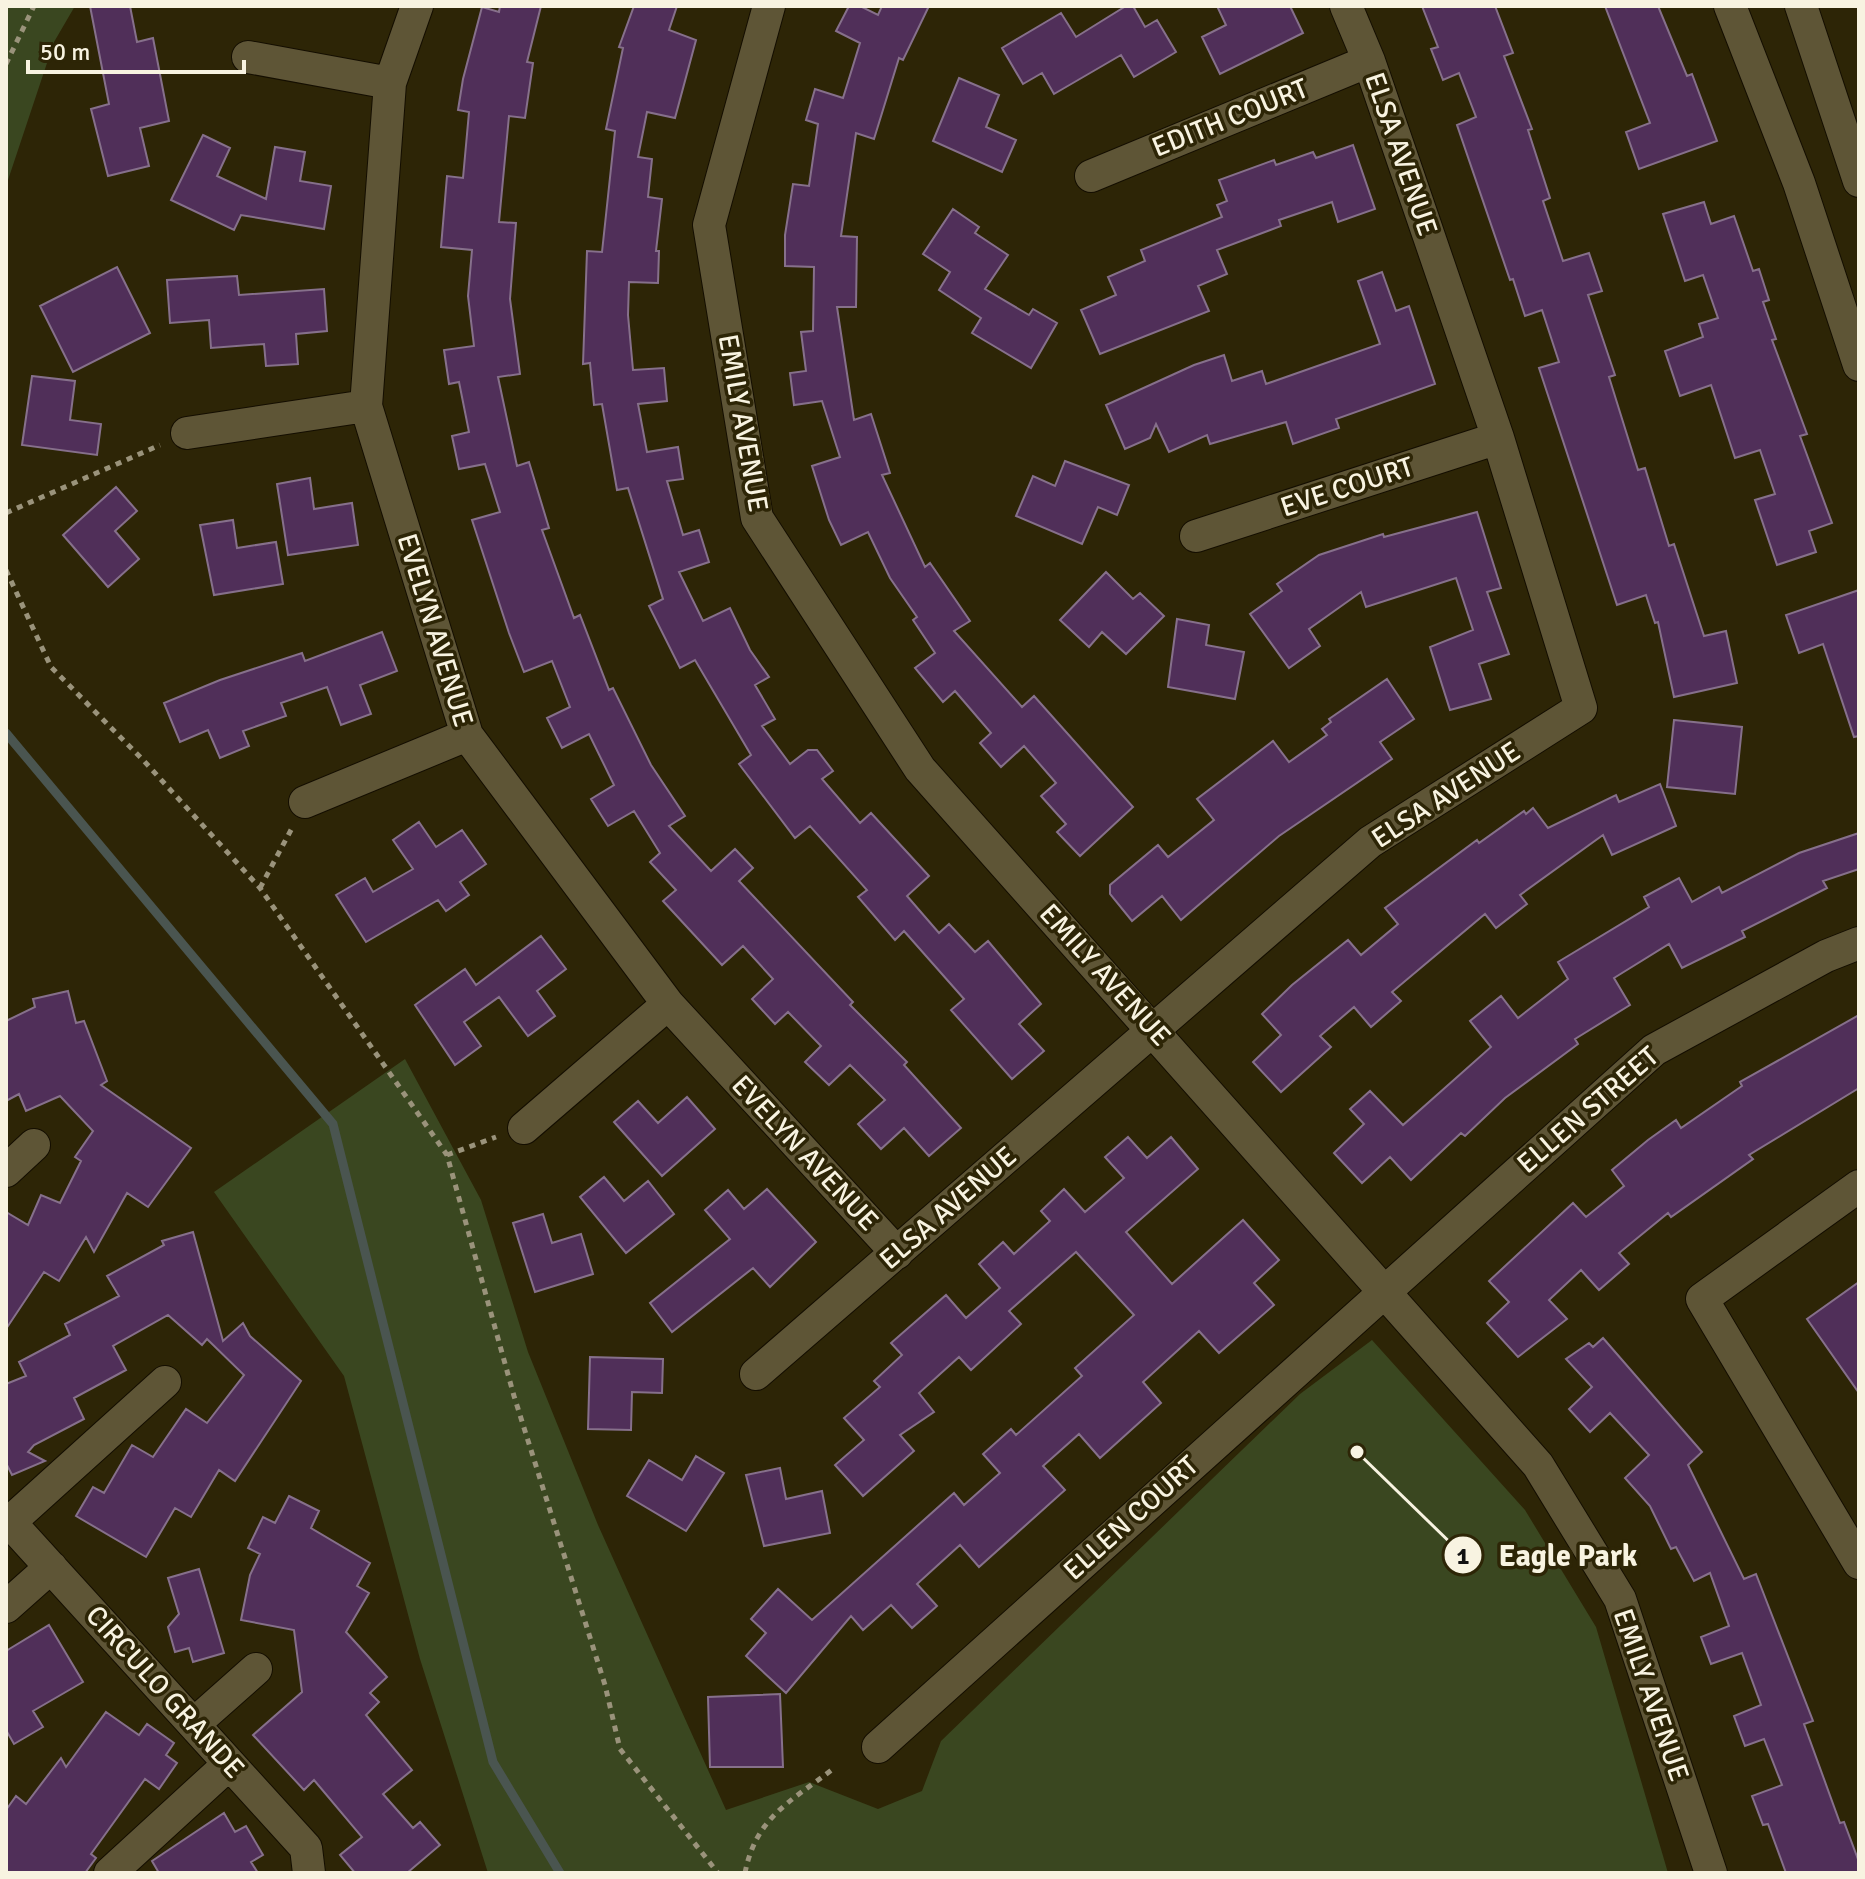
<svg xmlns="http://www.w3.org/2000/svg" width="1865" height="1879" font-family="Signika,sans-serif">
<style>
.green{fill:#3a4720}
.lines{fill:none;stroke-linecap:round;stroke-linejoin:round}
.stream{stroke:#4a5550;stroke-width:9}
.building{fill:#502f59;stroke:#86708b;stroke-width:2}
.minor-casing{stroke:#140e00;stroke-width:34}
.path{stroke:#9a937b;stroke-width:5;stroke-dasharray:6 6;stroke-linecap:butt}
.minor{stroke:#5e5536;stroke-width:32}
.labels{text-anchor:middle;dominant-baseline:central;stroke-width:7;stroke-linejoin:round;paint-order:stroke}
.street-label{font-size:28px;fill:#f8f3e1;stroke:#2d2506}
.leader{fill:none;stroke:#f8f3e1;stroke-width:3}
.callout-dot{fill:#f8f3e1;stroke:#2d2506;stroke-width:3}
.mark-label{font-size:24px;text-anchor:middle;font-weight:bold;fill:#111}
.callout-label{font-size:30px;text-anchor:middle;font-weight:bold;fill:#f8f3e1;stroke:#2d2506;stroke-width:7;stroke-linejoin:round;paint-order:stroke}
</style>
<rect width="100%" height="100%" fill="#2d2506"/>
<path class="green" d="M6,6H75L54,42L6,186Z
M405,1059L481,1200L528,1352L598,1525L726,1810L809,1782L878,1809L922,1791L941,1741L1300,1394L1372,1340L1525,1510L1596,1627L1668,1873H488L420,1659L344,1376L214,1192Z"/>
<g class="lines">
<path class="stream" d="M6,733L333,1124L493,1762L560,1873"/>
</g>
<path class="building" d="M90,6H130L137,42L153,38L169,121L140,128L149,166L108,176L91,109L109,104Z
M500,6H541L527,62L533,63L525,118L509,116L499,222L516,223L510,299L520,374L498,377L517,466L529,462L549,528L542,530L574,618L580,615L609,690L613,688L651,765L685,816L669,826L711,871L735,849L753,868L739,881L853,1002L850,1005L907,1062L904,1065L961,1128L929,1156L904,1128L881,1149L858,1124L885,1100L850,1065L829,1085L805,1062L821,1046L788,1012L775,1024L752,999L773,979L743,946L722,965L663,901L676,890L650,862L660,853L634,811L608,826L591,799L614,785L589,734L562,748L547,718L570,707L552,661L524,672L509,633L472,520L500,512L485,464L459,469L452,436L469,432L459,382L449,384L444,350L474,346L468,296L472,250L441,247L447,176L463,178L469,112L458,110L463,79L482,7L499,12Z
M634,6H677L669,30L696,40L675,118L647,112L638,157L652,159L648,197L662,199L656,251H659L658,283L629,282L628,315L633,370L664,368L667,401L638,404L647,452L678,447L683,479L667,481L683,535L699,530L709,562L679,572L703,621L730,608L750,650L769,677L755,685L775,719L762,726L790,764L808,750H817L833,771L822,779L860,823L871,813L929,876L907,896L939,933L949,924L975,952L988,941L1041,1004L1019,1024L1044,1051L1012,1079L951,1010L964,999L904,931L895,940L858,897L867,890L810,826L795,838L739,764L751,755L695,660L680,668L649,606L663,599L628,488L617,490L602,404L594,405L590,363L583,364L587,251L602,252L615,131L606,129L623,48L619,47Z
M849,6H860L878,15L882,6H929L903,60L899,58L874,139L856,133L841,236L857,237L856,307H837L854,420L871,414L890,473L882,475L925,567L930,563L970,621L954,631L1022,707L1034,696L1133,807L1080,856L1057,832L1066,824L1041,796L1056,783L1024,746L1001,767L980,743L991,733L955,691L943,702L915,668L935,653L913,620L917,617L890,578L868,532L841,545L829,520L812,466L840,457L822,401L794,405L790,373L806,371L801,332L813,331L814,267L785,266V235L793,184L809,186L818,124L806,120L815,89L843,98L860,43L836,31Z
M1126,6H1133L1145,27L1157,20L1176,52L1134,77L1121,55L1054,94L1042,73L1023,84L1002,48L1061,13L1076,37Z
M1217,6H1290L1303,33L1220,74L1202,37L1226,25Z
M1422,6H1495L1513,53L1504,56L1532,129L1528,130L1550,198L1543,201L1563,261L1589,253L1602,291L1588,295L1615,375L1609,377L1638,470L1645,468L1669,546L1674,544L1704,636L1726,631L1737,683L1674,697L1658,622L1655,623L1646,595L1617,605L1539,368L1559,362L1542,310L1525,316L1513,279L1510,280L1457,125L1476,117L1459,73L1443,80L1431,49L1438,47Z
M1605,6H1658L1687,76L1692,74L1717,141L1639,169L1626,132L1650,123Z
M959,78L999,95L986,127L1016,140L1002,172L933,141Z
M203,135L230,148L217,176L266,199L275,147L305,152L300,181L331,186L324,229L241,215L234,230L171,200Z
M1353,145L1375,209L1338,222L1332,202L1279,220L1281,226L1217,250L1227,274L1198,286L1209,311L1100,354L1081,310L1116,295L1108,277L1145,261L1141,250L1222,217L1217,205L1227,201L1219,180L1274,160L1276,165L1313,152L1316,158Z
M1704,202L1711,224L1734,216L1753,271L1759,269L1769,300L1763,302L1776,339L1772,340L1807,434L1800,436L1832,523L1809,531L1816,552L1777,565L1755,500L1775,494L1760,450L1735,458L1711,385L1680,396L1665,351L1703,337L1699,324L1718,318L1703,275L1685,281L1663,214Z
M953,209L979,227L975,233L1008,255L985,289L1029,315L1033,309L1057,323L1031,368L972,333L981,318L939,290L950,272L923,254Z
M117,267L150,333L73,372L40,306Z
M1382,272L1396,311L1409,306L1435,384L1336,419L1339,428L1293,444L1286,422L1210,444L1207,435L1169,452L1156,424L1150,438L1125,449L1106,405L1194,365L1224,355L1232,381L1262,371L1266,384L1380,344L1358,281Z
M237,276L239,295L324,289L327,331L296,334L298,364L266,366L264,344L211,348L209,320L170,323L167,280Z
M32,376L75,381L70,420L101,424L97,455L22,445Z
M1065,461L1129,485L1117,515L1098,507L1082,544L1016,516L1033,476L1055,486Z
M310,478L314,509L352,503L358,545L288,555L277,484Z
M116,487L137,511L115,531L139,559L108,587L63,535Z
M1477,512L1501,588L1487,592L1509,654L1479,664L1491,699L1450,710L1430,647L1473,630L1456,578L1366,607L1361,592L1309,629L1320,646L1289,668L1250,614L1282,591L1277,584L1319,555L1383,534L1384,537Z
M233,520L237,548L276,542L283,584L214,595L200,525Z
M1106,572L1133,599L1140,593L1164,616L1126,654L1102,632L1089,647L1060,620Z
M1859,590V736L1854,737L1823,644L1799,653L1786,615Z
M1177,619L1209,625L1206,645L1244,652L1235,699L1168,687Z
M382,632L397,671L360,685L371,714L341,725L327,687L281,703L286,716L243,731L249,746L220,758L208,730L180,742L164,703L220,680L302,653L305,661Z
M1387,679L1414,719L1380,742L1392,759L1279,836L1181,920L1162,896L1132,921L1110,894V885L1158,845L1168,857L1214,820L1197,799L1273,741L1289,762L1327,735L1322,729L1331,722L1329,719Z
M1674,720L1742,727L1735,794L1667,787Z
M1660,784L1676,826L1612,855L1603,835L1520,895L1527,904L1496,928L1485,914L1392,992L1401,1001L1371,1027L1354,1007L1320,1036L1331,1047L1281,1092L1253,1062L1281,1035L1262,1014L1292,985L1348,940L1361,955L1398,924L1385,908L1477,840L1479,843L1524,811L1526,814L1533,808L1548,828L1616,795L1619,802Z
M419,822L436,847L462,830L486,864L460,882L469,895L446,911L438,900L366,942L336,895L365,878L373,892L413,869L393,840Z
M1859,833V869L1823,881L1827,888L1742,931L1745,937L1682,968L1669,944L1614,978L1630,1005L1575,1039L1578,1044L1505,1098L1465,1136L1461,1133L1411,1180L1390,1157L1362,1183L1334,1153L1364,1124L1350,1109L1370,1091L1403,1125L1491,1047L1470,1021L1501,996L1518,1018L1568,979L1558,962L1649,907L1644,897L1679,878L1692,902L1719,887L1722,893L1799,853Z
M541,936L566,969L537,991L555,1016L528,1036L499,997L464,1022L481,1046L455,1065L415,1005L465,969L476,985Z
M68,991L76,1023L84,1021L107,1081L101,1085L191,1148L148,1207L127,1193L94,1252L86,1237L59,1281L44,1272L6,1329V1212L28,1225L41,1195L60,1203L81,1161L75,1157L93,1131L60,1096L26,1111L19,1094L6,1101V1021L35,1007L33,999Z
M1859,1015V1088L1749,1155L1753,1159L1671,1217L1668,1213L1619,1253L1629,1264L1599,1290L1581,1270L1549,1300L1567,1319L1518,1357L1487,1323L1509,1302L1489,1281L1573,1203L1586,1217L1624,1186L1612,1170L1648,1140L1676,1120L1681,1128L1742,1086L1740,1082Z
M687,1097L715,1129L662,1176L614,1122L638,1101L658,1123Z
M1128,1137L1147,1158L1171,1137L1198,1169L1126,1232L1172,1284L1243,1220L1279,1260L1254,1283L1274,1305L1219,1353L1199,1331L1143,1382L1161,1403L1100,1458L1079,1434L1043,1466L1065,1490L979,1567L960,1545L917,1584L937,1606L912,1628L891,1605L863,1630L851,1616L786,1693L746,1656L766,1633L751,1619L778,1589L812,1620L954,1493L964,1505L1000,1473L983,1454L1011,1429L1016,1435L1082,1376L1075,1368L1134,1315L1076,1252L1009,1311L1021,1324L971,1370L959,1357L919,1393L934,1412L900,1435L914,1451L863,1496L835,1465L864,1440L844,1418L880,1387L874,1381L902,1355L891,1343L946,1295L966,1318L1000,1288L979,1264L1003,1242L1014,1254L1050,1221L1041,1211L1064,1189L1085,1212L1124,1178L1105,1157Z
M604,1177L624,1201L648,1181L674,1214L626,1253L580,1197Z
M767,1189L816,1242L770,1287L753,1268L672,1332L650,1303L730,1239L705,1210L728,1190L744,1209Z
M543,1214L552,1243L581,1234L593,1274L535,1292L513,1223Z
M193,1232L223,1341L243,1323L250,1336L301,1381L235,1481L219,1470L191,1517L175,1508L146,1557L76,1516L93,1487L104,1493L132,1445L153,1457L186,1409L207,1423L244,1375L207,1339L202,1345L168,1315L113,1346L126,1370L74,1398L84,1419L34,1445L28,1452L45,1461L12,1475L6,1463V1384L26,1376L19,1362L70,1335L65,1324L119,1296L107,1276L164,1245L162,1241Z
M1859,1282V1393L1807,1319Z
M1603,1338L1702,1452L1688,1465L1744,1579L1756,1574L1813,1721L1804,1724L1840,1823L1844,1822L1859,1862V1873H1786L1768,1824L1763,1825L1752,1796L1782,1785L1764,1739L1745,1746L1734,1716L1761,1705L1742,1653L1711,1664L1701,1637L1729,1626L1710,1573L1694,1581L1676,1547L1671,1549L1650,1506L1625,1478L1649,1455L1610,1413L1590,1432L1569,1409L1592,1387L1566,1359L1589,1343L1593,1347Z
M590,1357L663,1359L662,1393L632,1392L631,1430L588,1429Z
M696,1456L724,1473L686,1531L627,1496L649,1460L682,1480Z
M780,1468L786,1499L822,1491L830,1533L764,1546L746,1475Z
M289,1496L319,1511L311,1528L370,1563L357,1586L369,1593L346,1632L387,1677L370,1693L379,1702L366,1715L412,1770L383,1794L413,1828L420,1822L440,1845L407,1873H355L340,1855L362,1837L314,1780L304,1790L253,1735L302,1692L294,1630L241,1620L250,1575L260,1554L248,1548L263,1517L275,1523Z
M199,1569L224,1653L193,1662L189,1648L175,1652L168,1627L179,1614L168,1578Z
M49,1625L83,1682L33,1711L43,1727L14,1744L6,1730V1651Z
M780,1694L783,1767H710L708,1697Z
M106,1712L139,1735L147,1724L174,1743L166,1755L177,1763L159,1789L145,1779L91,1854L96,1858L85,1873H6V1810L16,1796L26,1804L61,1758L66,1767Z
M224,1813L235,1832L246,1826L263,1855L251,1862L258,1873H159L152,1861Z"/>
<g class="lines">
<defs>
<path id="minor" d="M417,6L390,83L366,406L467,735L668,1004L897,1253
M769,6L709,225L757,518L920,769L1538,1465L1620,1599L1711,1873
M1730,6L1799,183L1859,365
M1801,6L1859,181
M248,57L390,83
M1091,176L1369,61
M187,433L366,406
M1196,536L1498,438
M305,802L467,735
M524,1128L668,1004
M6,1171L34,1145
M1859,1186L1702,1299L1859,1563
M756,1374L1370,842L1581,708L1498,438L1369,61L1346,6
M6,1518L306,1848L309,1873
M10,1522L165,1382
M6,1607L51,1567
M194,1724L256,1669
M878,1747L1654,1050L1826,956L1859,943
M110,1873L229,1764"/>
</defs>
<use href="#minor" class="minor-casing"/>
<path class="path" d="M6,64L34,6
M6,513L160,445
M6,570L51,667L144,761L260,888L447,1155L514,1396L605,1685L620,1749L718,1873
M260,888L292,828
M447,1155L496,1137
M745,1873C756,1817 790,1802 833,1769"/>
<use href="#minor" class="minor"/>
</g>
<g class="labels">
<g class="street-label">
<text transform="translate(1230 118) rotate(-22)">EDITH COURT</text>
<text transform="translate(1401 154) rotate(71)">ELSA AVENUE</text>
<text transform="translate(743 423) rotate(80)">EMILY AVENUE</text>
<text transform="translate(1347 487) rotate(-18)">EVE COURT</text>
<text transform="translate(435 630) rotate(73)">EVELYN AVENUE</text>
<text transform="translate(1446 795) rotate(-33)">ELSA AVENUE</text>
<text transform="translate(1105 975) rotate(48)">EMILY AVENUE</text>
<text transform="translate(1588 1110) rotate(-41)">ELLEN STREET</text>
<text transform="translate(805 1153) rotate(47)">EVELYN AVENUE</text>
<text transform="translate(948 1208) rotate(-41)">ELSA AVENUE</text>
<text transform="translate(1131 1518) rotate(-42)">ELLEN COURT</text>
<text transform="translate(165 1692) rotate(48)">CIRCULO GRANDE</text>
<text transform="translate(1651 1695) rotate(71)">EMILY AVENUE</text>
</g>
</g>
<path class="leader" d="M1357 1452L1463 1555"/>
<g class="callout-dot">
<circle cx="1357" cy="1452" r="8"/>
<circle cx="1463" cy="1555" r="20"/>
</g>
<g class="mark-label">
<text x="1463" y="1564">1</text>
</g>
<g class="callout-label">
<text x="1568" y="1566">Eagle Park</text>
</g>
<rect width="1865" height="1879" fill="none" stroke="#f8f3e1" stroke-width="16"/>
<path d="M28 60v12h216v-12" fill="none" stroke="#f8f3e1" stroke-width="4"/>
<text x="40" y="60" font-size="24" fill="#f8f3e1" stroke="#2d2506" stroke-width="6" paint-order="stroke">50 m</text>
</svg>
